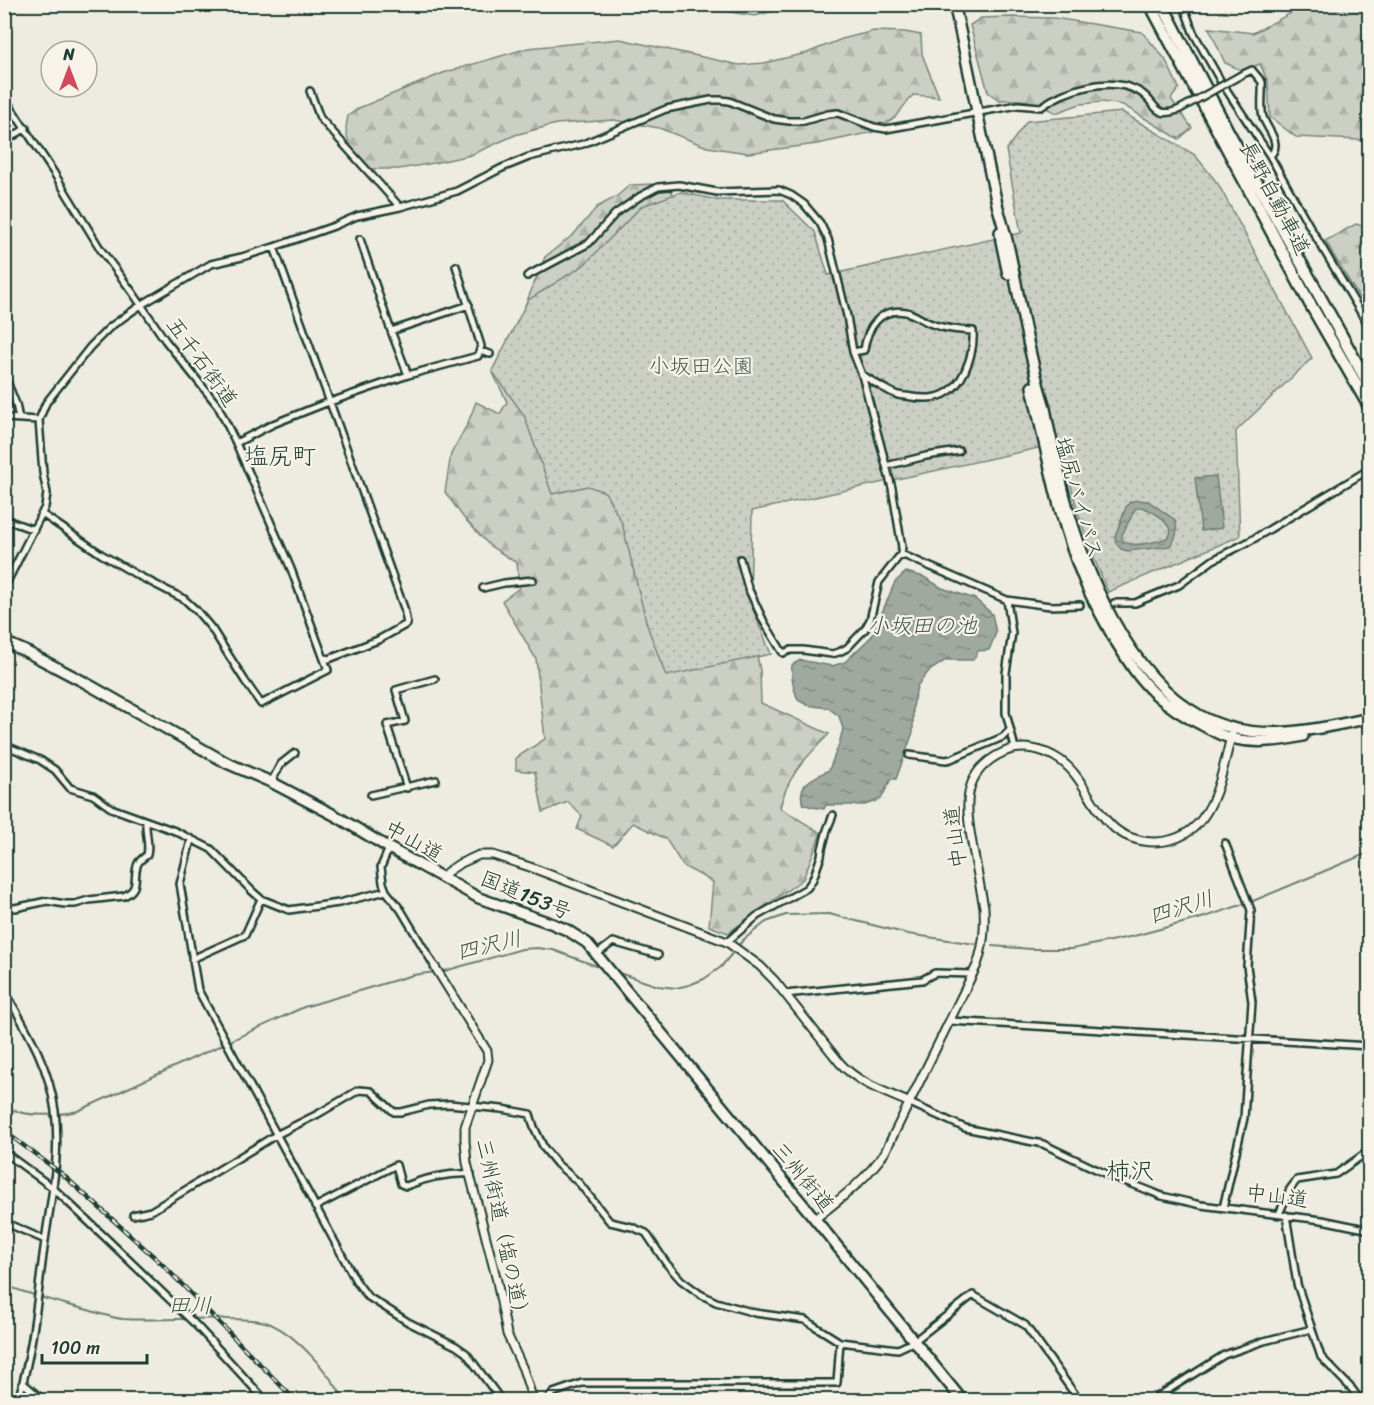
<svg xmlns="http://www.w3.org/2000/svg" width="1374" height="1405" font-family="Sriracha,'Klee One',sans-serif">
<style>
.forest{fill:url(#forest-firs);stroke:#76867c;stroke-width:1.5}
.park{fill:url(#park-dots);stroke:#76867c;stroke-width:1.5}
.water{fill:url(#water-ripples);stroke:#6c7e74;stroke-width:1.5;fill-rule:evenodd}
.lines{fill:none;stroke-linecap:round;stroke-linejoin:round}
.stream{stroke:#6c7e74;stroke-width:2}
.minor-tunnel{stroke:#c5c9be;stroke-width:5;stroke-dasharray:5 2.5;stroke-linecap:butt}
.minor-casing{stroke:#1f3d34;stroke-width:10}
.tertiary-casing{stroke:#1f3d34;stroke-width:11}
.trunk-casing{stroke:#1f3d34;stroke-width:14}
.motorway-casing{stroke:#1f3d34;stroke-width:15}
.minor{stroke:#f7f3e8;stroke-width:5}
.tertiary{stroke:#f7f3e8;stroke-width:7}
.trunk{stroke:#f7f3e8;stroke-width:9}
.motorway{stroke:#f7f3e8;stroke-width:10}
.rail-casing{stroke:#1f3d34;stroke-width:4.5}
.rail{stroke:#f7f3e8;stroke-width:2;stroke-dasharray:7;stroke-linecap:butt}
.minor-bridge-casing{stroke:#1f3d34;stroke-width:10;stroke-linecap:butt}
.minor-bridge{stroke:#f7f3e8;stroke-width:5}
.labels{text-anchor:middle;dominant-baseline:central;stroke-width:4.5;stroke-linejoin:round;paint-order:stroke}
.street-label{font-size:21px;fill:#1f3d34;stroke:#f7f3e8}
.park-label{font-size:21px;fill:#425a51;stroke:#f7f3e8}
.water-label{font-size:22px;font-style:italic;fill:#3f584f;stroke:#f7f3e8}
.quarter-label{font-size:24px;fill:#1f3d34;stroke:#f7f3e8}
</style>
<defs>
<pattern id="forest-firs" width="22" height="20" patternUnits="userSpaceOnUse" patternTransform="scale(1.5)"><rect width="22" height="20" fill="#cccfc4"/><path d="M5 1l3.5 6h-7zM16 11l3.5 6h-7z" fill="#afb3a9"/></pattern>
<pattern id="park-dots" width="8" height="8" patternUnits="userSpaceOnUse" patternTransform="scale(1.5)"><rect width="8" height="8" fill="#cccfc4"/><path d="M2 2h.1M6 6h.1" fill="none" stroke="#afb3a9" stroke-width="1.8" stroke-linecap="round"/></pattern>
<pattern id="water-ripples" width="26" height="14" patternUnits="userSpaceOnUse" patternTransform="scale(1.5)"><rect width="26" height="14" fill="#9fa99f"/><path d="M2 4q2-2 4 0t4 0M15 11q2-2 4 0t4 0" fill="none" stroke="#818b82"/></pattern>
</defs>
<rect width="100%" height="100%" fill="#eeece1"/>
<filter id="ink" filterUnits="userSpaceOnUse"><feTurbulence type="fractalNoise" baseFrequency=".0167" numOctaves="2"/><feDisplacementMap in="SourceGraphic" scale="12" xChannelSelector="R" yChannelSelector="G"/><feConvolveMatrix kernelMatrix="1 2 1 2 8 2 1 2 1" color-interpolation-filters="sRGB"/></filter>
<g filter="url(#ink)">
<path class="forest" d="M1308,4L1369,5V142L1359,140L1296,137L1270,117L1268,82L1260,64L1243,71L1225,63L1209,28L1253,33Z
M687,5L795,4V5L755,16Z
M1010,17L1054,18L1142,32L1165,59L1179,88L1171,99L1192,128L1179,139L1123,105L1102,102L1080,104L1056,113C1032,100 1026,99 999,100L988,92L970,25L981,18Z
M874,31L905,32L921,35L922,54L939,97L913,95L895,117L873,132L817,144L748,153L707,147L659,128L614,120L556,124L515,135L471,155L434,163L399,169H367C357,159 348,145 346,130C346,126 347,120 348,116L359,108L443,73L528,48L620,39L739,65L764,63L807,53L842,39Z
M655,184L671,191L681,202L750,622L760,670L761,703L829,734C807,757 787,775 780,808L821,833L803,879L728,933L709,926L713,882L683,866L666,839L633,823L613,846L577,829L582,816L568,802L543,812L535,772L516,770V758L545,739L536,659L502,601L519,588L517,563L490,546L463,517L445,492L451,454L468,423L476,402L500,414L507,402L492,371L517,325L545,257L574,234L597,207L616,197L630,185Z
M1356,224L1369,228V314L1325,241Z"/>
<path class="park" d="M1122,112L1195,155L1218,184L1312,358L1236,431L1240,536L1108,592L1093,556L1077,510L1061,443L752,511L750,602L771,654L666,676L647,625L622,523L605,492L588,486L552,494L524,415L492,371L528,300L584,265L642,206L681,192L717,200H782L815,232L828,275L1021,233L1006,150L1027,121Z"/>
<path class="water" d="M1216,476L1222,528L1201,531L1195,478Z
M1137,500L1148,501L1175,520C1178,531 1177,537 1170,546L1128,551L1121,549L1116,543L1115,537L1126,507L1130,502ZM1141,507C1154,511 1165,519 1171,531L1169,537C1161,541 1139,546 1130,544C1125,543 1125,542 1122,539V535L1135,509Z
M906,572L924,577L942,588L975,599L992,614L996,633L989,650L978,651L973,660H946L929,671L917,686L913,707V732L896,779H891L881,799L865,805H826L824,809L812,807L803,804C796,783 814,778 829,770L839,744L843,729L839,716L828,708L807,705L798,700C793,688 791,678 792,665L800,660L832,666L845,662L872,636L895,582Z"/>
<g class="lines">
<path class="stream" d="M992,946L1031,949H1072L1134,936L1205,917L1253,901L1370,852
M441,972L522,949L537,948L553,950L602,968
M616,972L658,986L676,988L689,985L704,979L721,967L743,940L766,922L786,915L829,914L908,934L975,944
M4,1107C28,1118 54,1116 78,1111L304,1007L413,975L435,972
M4,1285C32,1295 59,1303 88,1310C99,1313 112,1318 123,1319C158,1321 193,1317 228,1319C240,1319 253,1319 265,1322C295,1331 329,1374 345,1400"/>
<path class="minor-tunnel" d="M1080,605L1114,603"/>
<defs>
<path id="minor" d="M1122,4H1124
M1183,4L1193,32L1220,80L1270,156L1310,227L1370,328
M1241,75L1252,70L1262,82C1263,93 1260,106 1263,117C1267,130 1283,143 1270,156
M310,91L320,118L400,207
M4,97L54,173L101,250L133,293L165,340L218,406L236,443L291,569L328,670L261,704L245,681L212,629L196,610L184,599L137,575L101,554L42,514
M4,142L26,128
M360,239L391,331L408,375
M274,247L404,608L407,624L378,640L329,659L325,658
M527,276L589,243L615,214L639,197L658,187L679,185L717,192L779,190L791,195L804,204L820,223L828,239L847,316L853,352L862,375L892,488L902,547L901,554L879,582L870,620L865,629L847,648L839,652L832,654L803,650H791L783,653L764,622L748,588L740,559
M391,331L469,305
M480,351L490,354
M853,352L864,350C867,328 880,307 906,312C915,314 923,321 932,324C945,329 959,330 973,331C974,345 971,358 965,371C954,395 937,401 912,397C908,396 903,396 898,395C886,391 873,381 862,375
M4,374L16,404L19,419
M4,418L39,420
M236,443L273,424L326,403L330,402L408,375L478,356L481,346L456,266
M886,466L926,456L959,451
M4,519L34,530
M901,554L1007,600L1050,606L1080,605
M4,588L45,507L47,493L43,473L39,420L46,403L90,347L110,327L141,305L211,264L242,257L274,247L334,226L357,216L400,207L457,191L502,168L529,157L583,144L666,109L711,100H721L729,101L774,119L789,121H804L828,114L838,113L874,127L886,129L1018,105L1041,107C1065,89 1110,76 1138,91C1157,100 1152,121 1180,109
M483,588L504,583L533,580
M1007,600L1012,633L1006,673V713L1015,748
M1114,603H1135L1179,585L1213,560L1250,541L1370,469
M4,745L40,760L55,770L70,788L93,795L111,808L175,831L211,849L252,891L261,899L289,910L339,903L386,891
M909,755L946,760L951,759L1003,737L1010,730
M271,782L281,764L295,753
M407,788L387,725L405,721L396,690L435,679
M371,795L436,780
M191,840L180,884L198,990L356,1281L367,1296L408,1322L456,1346L466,1353L501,1400
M389,848L381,867L383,883L386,891L401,910L435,967
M4,907L15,908L47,901L65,904H75L89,900L124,896C140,888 133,880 137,866C138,861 143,858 147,855C150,844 145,833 146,821
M727,942L757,916L807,888L813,879L821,856L822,849L827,830L833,815
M597,954L613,942L658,955
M192,959L245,935L261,899
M4,990C27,1030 49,1065 55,1111C61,1157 50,1203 44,1248C37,1299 33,1351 18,1400
M785,994L922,980L935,973L973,974
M950,1021L1370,1046
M910,1103L965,1128L1043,1144L1104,1173L1162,1196L1201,1205L1322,1220L1370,1230
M4,1152L53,1188L108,1240L196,1325L265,1400
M315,1207L396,1165L401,1184L406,1186C426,1178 449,1173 471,1174
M1223,1208L1244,1118L1252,1002L1247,966L1251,910L1225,843
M1279,1214L1290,1189L1297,1180L1336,1174L1370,1150
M133,1215L151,1211L276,1135L318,1114L359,1090L371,1091L394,1112H401L429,1105L449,1104L502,1109L530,1114L534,1127L544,1148L557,1164L579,1183L610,1222L632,1227L646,1233L666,1263L681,1280L700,1294L716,1302L755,1313L805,1320L840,1342L898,1349L913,1342L973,1295L1025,1325L1079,1400
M1286,1215L1297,1284L1321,1357L1352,1389L1360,1400
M4,1222L45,1240
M23,1383L43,1400
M547,1400L553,1393L582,1383H837L840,1342
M1152,1400L1224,1355L1264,1341L1308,1330L1311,1327"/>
<path id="tertiary" d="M443,878L447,872L459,864L479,855H493L530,867L727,942L760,966L774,980L840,1063C859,1084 886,1092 910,1103
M435,967L487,1051L488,1060L486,1066L465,1127V1141L467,1163L497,1281L507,1334L523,1369L533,1400
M815,1219C840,1199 866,1180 885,1152L977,965C984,944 985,929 984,907C980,888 977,868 973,849C966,809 959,772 1004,752C1022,744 1044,749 1060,760C1083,776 1090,805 1110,824C1121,836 1139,842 1155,842C1214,841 1220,777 1232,733"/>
<path id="trunk" d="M954,4C970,72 982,141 998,208C1002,222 1006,235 1009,249C1020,300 1028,352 1043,401C1046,410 1047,420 1049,429C1054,451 1059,472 1064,494C1084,570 1127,675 1199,715C1253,745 1313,730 1370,718
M1000,232L1001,241L1008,274
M1032,387C1047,454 1059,522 1086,585C1094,603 1104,620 1113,637C1125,656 1137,677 1153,692C1167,705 1185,717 1202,725C1211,730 1221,736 1231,738C1254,744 1281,741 1303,736
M4,642L25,651L84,682L227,763L271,782L336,816L389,848L479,898L553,924L567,930L587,943L815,1219L962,1400"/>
<path id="motorway" d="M1150,4L1309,302L1370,408
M1162,4L1229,133L1370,387"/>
</defs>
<use href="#minor" class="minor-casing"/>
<use href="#tertiary" class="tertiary-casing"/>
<use href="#trunk" class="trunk-casing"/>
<use href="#motorway" class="motorway-casing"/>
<use href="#minor" class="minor"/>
<use href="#tertiary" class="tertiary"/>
<use href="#trunk" class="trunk"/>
<use href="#motorway" class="motorway"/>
<defs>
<path id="rail" d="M4,1131L62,1174L162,1264L295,1400"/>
</defs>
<use href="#rail" class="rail-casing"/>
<use href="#rail" class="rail"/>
<defs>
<path id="minor-bridge" d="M1180,109L1241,75"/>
</defs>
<use href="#minor-bridge" class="minor-bridge-casing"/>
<use href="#minor-bridge" class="minor-bridge"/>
</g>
</g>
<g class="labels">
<g class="street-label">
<text transform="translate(1275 198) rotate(62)">長野自動車道</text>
<text transform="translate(202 362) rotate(54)">五千石街道</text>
<text transform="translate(1079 498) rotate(74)">塩尻バイパス</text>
<text transform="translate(955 837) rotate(-97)">中山道</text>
<text transform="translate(414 841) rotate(29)">中山道</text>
<text transform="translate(526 895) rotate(22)">国道153号</text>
<text transform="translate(803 1177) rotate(50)">三州街道</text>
<text transform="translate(1277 1196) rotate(7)">中山道</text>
<text transform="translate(503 1231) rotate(78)">三州街道（塩の道）</text>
</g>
<g class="park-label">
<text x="701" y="366">小坂田公園</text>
</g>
<g class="water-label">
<text x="922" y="625">小坂田の池</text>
<text transform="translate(1181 907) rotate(-17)">四沢川</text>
<text transform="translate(489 945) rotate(-13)">四沢川</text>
<text transform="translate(190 1305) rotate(1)">田川</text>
</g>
<g class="quarter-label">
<text x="280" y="456">塩尻町</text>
<text x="1130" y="1171">柿沢</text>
</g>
</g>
<rect width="1374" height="1405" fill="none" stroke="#f7f3e8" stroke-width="24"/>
<rect x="12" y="12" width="1350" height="1381" fill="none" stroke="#1f3d34" stroke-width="2" filter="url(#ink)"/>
<g transform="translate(69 69)"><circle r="28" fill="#f7f3e8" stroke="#a1aaa0" stroke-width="1.5"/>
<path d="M0-4.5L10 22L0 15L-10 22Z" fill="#d1495b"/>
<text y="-9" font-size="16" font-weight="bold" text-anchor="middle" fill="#1f3d34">N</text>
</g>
<path d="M42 1354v9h105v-9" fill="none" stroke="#1f3d34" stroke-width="3"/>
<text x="51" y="1354" font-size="18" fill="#1f3d34" stroke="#f7f3e8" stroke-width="4.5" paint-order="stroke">100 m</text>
</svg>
